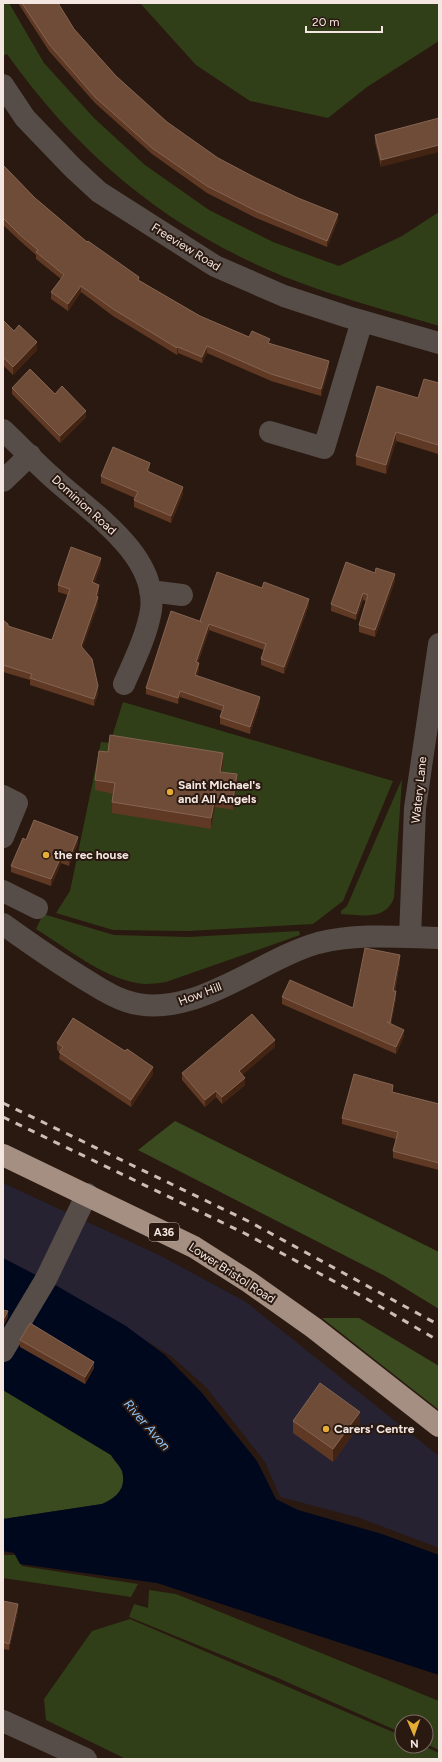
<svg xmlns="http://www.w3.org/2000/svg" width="442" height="1762" font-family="Figtree,sans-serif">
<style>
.commercial{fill:#262232}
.green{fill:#303f17}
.forest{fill:#3b4b20}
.water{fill:#00081e}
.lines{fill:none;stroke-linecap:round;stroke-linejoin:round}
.minor{stroke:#564d48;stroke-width:22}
.highway{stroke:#a58e82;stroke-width:22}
.rail{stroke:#ccbeb7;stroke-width:3;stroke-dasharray:7 7;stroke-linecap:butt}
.wall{fill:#5f3923}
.shaded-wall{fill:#432413}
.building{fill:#6f4c38;stroke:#846452}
.poi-dot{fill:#e5ad35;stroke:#2a1910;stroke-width:1.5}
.labels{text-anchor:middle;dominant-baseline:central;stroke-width:4;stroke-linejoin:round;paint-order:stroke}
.shield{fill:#2a1910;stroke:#b7a9a2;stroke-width:1}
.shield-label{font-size:11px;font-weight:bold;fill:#f4e7e1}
.street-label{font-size:12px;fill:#f4e7e1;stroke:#2a1910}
.poi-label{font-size:12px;font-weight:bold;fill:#f4e7e1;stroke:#2a1910;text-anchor:start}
.water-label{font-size:13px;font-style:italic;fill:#8ec4fc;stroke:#2a1910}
</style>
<rect width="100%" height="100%" fill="#2a1910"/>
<path class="commercial" d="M3,1183L161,1256L246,1302L439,1456V1548L360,1518L280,1497L265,1462L206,1387L171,1356L57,1286L3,1258Z"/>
<path class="green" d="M3,3H9L44,63L94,118L145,165L209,210L273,242L339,266L402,236L439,212V326C397,313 353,302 312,287C184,242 85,164 7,54L3,56Z
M140,3H439V41L367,87L328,118L250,101L196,65Z
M123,702L393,781L343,901L313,924L188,931L113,930L56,913L70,891L101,742L110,743Z
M402,779L394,898C385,921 362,915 341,914V911L347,906Z
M43,914L114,935L189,937L299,931L300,935L166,982C159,983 152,984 145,984C108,982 67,948 36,929Z
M3,1555H16L22,1566L138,1584L131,1597L3,1578Z
M149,1590L176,1594L439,1701V1750L426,1744V1722H402V1733L278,1678L129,1617L134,1604L148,1608Z
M130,1619L402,1736V1746H424L439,1753V1759H126L46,1720L44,1699L92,1631Z"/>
<path class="forest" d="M175,1121L439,1252V1309L385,1276L138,1150Z
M322,1318H359L439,1366V1410Z
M3,1390L111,1455C114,1460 120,1466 122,1471C127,1489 116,1498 102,1504L3,1519Z"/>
<path class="water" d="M3,1258L57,1286L126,1326L165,1355L202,1393L257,1461L276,1499L298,1510L382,1534L439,1555V1675L157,1583L20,1564L14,1553L3,1551V1519L102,1504C116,1498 127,1489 122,1471C120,1466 114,1460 111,1455L3,1390Z"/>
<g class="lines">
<path class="minor" d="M3,85L25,118L72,167L99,192L215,266L284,296L348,317L439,343
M3,430C20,446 36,463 53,478C89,511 158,554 151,610C147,635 134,661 124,684
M270,432L324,448L362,321
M3,481L30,455
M150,591L182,595
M3,796L17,803L3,837
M3,891L37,908
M3,924C32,945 61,965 91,983C102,990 113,997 126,1001C190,1023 258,960 318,943C357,933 399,937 439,938
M410,937L415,808L439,644
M3,1351L46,1279L87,1194
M3,1721L86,1759"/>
<path class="highway" d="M3,1155L194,1247L249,1282L314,1328L439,1426"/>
<path class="rail" d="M3,1103L248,1221L439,1325
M3,1117L244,1233L367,1299L439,1341"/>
</g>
<path class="wall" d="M18,3H58L74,29L116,76L167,122L218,158L254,177L338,220L327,247L256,218L207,193L152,154L95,103L49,51Z
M439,118L381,167L375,142V135Z
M3,165L35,198L87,242L139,280L200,316L249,337L270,343L329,368L321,396L271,381L207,353L202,363L178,353L177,355L113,316L81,292L68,311L51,299V292L61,279L36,259V255L19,240L3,225Z
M3,320L14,331L37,350L13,375L3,365Z
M439,383L438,454L396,441L386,474L356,465V456L418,398Z
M12,388L55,394L86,417L60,443L12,394Z
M150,470L149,472L183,494L171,523L134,507V500L135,498L101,483V476Z
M101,565L94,583L99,592L98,597V604L82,648L98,693L94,706L30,685V680L3,672V620L8,626L52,640L68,595L58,592V585Z
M395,581L375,637L359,632V625L366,601L363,600L356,620L331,611V604Z
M309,605L284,674L261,665V659L264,650L209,630L198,663L199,670L197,676L260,703L250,734L220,724V717L222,711L180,697L178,704L146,694V688L200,621Z
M108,752L223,763L222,772L237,785L233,810L215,807L211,829L112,813V802L114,794L95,790V780Z
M26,840L78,843L69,866L61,863L51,886L11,872V866Z
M400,962L395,991L396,998L391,1024L404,1036L396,1054L282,1004V997L353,1008Z
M57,1043L153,1074L131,1107L59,1059L60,1052L57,1050Z
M275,1047L242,1075L245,1085L222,1104L216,1097L205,1107L182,1080V1073Z
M393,1092L439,1104V1170L393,1158V1151L396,1139L342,1124V1118Z
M20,1340L94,1368L85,1384L20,1347Z
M293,1421L360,1424L333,1462L293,1433Z
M3,1601L18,1611L9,1650L3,1649Z"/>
<path class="shaded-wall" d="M439,145V152L381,167V160Z
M338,214V220L327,247V241Z
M81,286V292L68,311V304Z
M37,342V350L13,375V367Z
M207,346V353L202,363V357Z
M178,347V353L177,355V348Z
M329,361V368L321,396V389Z
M86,411V417L60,443V436Z
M396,432V441L386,474V465Z
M150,463V470L147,477V471Z
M183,487V494L171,523V516Z
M101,558V565L92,589V582Z
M395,574V581L375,637V630Z
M99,585V592L96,603V596Z
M363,593V600L356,620V614Z
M98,597V604L81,653V646Z
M309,599V605L284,674V667Z
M209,624V630L196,669V662Z
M199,663V670L195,682V675Z
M98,686V693L94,706V699Z
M180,691V697L178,704V698Z
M260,697V703L250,734V727Z
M223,753V763L220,782V772Z
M237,774V785L233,810V800Z
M215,797V807L211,829V818Z
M78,837V843L69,866V859Z
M61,857V863L51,886V879Z
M400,955V962L393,998V991Z
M396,991V998L390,1030V1023Z
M404,1030V1036L396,1054V1047Z
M275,1040V1047L239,1078V1071Z
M153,1067V1074L131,1107V1100Z
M245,1078V1085L222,1104V1097Z
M216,1091V1097L205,1107V1100Z
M8,1311V1317L3,1327V1320Z
M94,1362V1368L85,1384V1377Z
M360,1412V1424L333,1462V1449Z
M18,1604V1611L9,1650V1644Z"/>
<path class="building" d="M22,3H58L74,29L116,76L167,122L218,158L254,177L298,198L338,214L327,241L256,211L207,186L152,148L95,97L49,44Z
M439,118V145L381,160L375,135Z
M3,165L35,198L87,242L88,241L139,277L138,280L200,316L249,337L252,331L270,339L268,343L329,361L321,389L271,374L207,346L202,357L178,347L177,348L113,309L81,286L68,304L51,292L64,275L36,252L38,250L19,234L3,218Z
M3,320L14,331L19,325L37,342L13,367L3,357Z
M30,369L55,394L62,386L86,411L60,436L12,388Z
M424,379L439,383V443L438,445L396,432L386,465L356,456L377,386L418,398Z
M113,447L150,463L147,471L183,487L171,516L134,500L138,492L101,476Z
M71,547L101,558L92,582L99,585L96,596L98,597L81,646L92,659L98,686L94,699L30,678L32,674L3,665V620L8,624V626L52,640L70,589L58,585Z
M346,562L375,573L376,568L395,574L375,630L359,625L368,595L363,593L356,614L331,604Z
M217,572L262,588L264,582L309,599L284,667L261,659L266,644L209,624L196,662L199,663L195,675L260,697L250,727L220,717L224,706L180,691L178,698L146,688L171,611L202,622L200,621Z
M110,735L223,753L220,772L237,774L233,800L215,797L211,818L112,802L115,783L95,780L99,751L108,752Z
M34,820L78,837L69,859L61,857L51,879L11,866L23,838L26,840Z
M365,948L400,955L393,991H396L390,1023L387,1022L404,1030L396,1047L282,997L290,980L353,1008Z
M252,1014L275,1040L239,1071L245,1078L222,1097L216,1091L205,1100L182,1073Z
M73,1018L125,1051L127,1049L153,1067L131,1100L59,1052L63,1047L57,1043Z
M354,1074L393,1085L392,1092L439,1104V1163L393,1151L398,1132L342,1118Z
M3,1310L8,1311L3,1320Z
M30,1323L94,1362L85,1377L20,1340Z
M320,1383L360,1412L333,1449L293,1421Z
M3,1601L18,1604L9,1644L3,1642Z"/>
<g class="poi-dot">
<circle cx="170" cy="792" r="4"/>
<circle cx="46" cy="855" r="4"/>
<circle cx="326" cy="1429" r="4"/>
</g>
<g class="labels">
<rect class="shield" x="149" y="1223" width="30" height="18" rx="3"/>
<g class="shield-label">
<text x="164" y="1232">A36</text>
</g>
<g class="street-label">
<text transform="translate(186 247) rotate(32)">Freeview Road</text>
<text transform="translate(84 505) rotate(42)">Dominion Road</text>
<text transform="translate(419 790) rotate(-84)">Watery Lane</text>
<text transform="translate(200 994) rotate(-21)">How Hill</text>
<text transform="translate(232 1273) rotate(33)">Lower Bristol Road</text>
</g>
<g class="poi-label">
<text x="178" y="785">Saint Michael's<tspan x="178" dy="14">and All Angels</tspan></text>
<text x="54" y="855">the rec house</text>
<text x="334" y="1429">Carers' Centre</text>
</g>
<g class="water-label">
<text transform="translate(147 1425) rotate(49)">River Avon</text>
</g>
</g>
<rect width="442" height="1762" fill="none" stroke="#f4e7e1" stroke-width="8"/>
<g transform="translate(414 1734) rotate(178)"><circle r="19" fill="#2a1910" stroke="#7b6b64"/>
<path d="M0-3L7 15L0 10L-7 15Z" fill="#e5ad35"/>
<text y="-6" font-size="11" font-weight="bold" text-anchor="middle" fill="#f4e7e1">N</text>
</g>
<path d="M306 26v6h76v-6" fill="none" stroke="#f4e7e1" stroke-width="2"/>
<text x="312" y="26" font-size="12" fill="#f4e7e1" stroke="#2a1910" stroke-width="3" paint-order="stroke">20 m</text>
</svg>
